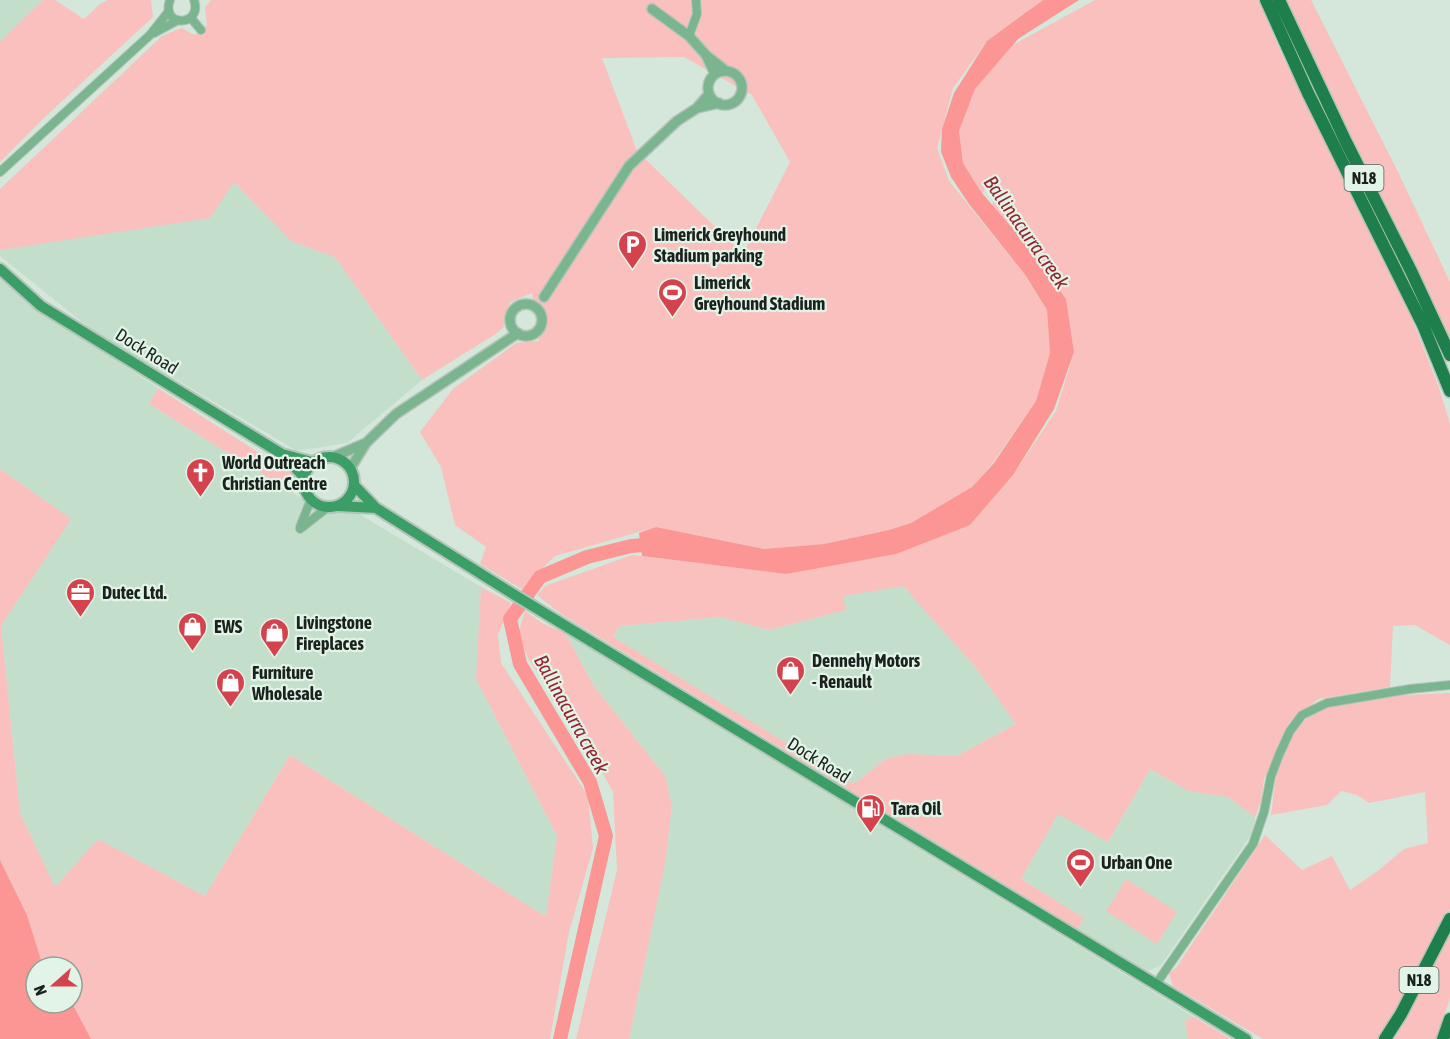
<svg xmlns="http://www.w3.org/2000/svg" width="1450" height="1039" font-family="'Asap Condensed',sans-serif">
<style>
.built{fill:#c4decc}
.green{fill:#f9c0be;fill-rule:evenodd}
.water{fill:#fb9695}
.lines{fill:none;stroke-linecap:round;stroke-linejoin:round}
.river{stroke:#fb9695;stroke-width:14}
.minor-casing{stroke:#b3c4b8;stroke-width:10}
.tertiary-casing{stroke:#b3c4b8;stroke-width:12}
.secondary-casing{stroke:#b3c4b8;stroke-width:14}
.trunk-casing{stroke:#b3c4b8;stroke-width:15}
.minor{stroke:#7bb590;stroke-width:8}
.tertiary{stroke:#7bb590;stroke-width:9}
.secondary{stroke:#3c9e67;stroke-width:10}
.trunk{stroke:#1e7e4c;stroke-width:12}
.labels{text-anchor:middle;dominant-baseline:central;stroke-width:4.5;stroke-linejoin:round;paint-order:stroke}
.shield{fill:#e1f4e7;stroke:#56615a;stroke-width:1.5}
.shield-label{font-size:16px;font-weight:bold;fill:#1b221d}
.poi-label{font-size:18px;font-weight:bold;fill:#1b221d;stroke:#e1f4e7;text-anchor:start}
.street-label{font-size:18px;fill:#1b221d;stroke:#e1f4e7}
.water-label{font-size:20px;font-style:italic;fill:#96222e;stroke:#e1f4e7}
</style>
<rect width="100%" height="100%" fill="#d4e7da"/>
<path class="built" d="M0,0H43L0,42Z
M234,182L291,241L335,257L422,380L347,443L297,451L92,330L0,256V250Z
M0,279L28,302L158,388L149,404L327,514L354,511L481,587L476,679L557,836L546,917L290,755L205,896L98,839L55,888L20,813L1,626L70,519L0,469Z
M903,585L976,668L1016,724L957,756L908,754L886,759L853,784L613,638L619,626L721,617L769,630L845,610L842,596Z
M565,633L1194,1017L1185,1020L1188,1039H629L665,864L672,806L665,776L594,686Z
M1150,769L1189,791L1228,797L1255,817L1253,832L1161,965L1148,971L1078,929L1084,918L1021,879L1058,813L1108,842Z"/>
<path class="green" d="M43,0H55L84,19L100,4L108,0H151L153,17L46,116L0,162V42Z
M211,0H1043L987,41L953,88L937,148L949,181L1026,276L1047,310L1050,353L1036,401L992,464L972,487L911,523L889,530L824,544L764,549L656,527L555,556L522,589L480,564L486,547L455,525L441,467L420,432L453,389L516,343L539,341L532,293L510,302L503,328L494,335L422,380L335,257L291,241L234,182L210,218L0,250V189L162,36L182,28L194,35L207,26L205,8ZM684,57L752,95L790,162L743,254L637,151L602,58Z
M1095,0H1258L1281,53L1408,309L1439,388L1450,424V645L1415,625L1393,626L1390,687L1318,699L1289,723L1264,779L1261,801L1255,817L1228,797L1189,791L1150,769L1108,842L1058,814L1021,879L1084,918L1078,929L561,614L537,595L545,586L632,555L786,574L970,525L1013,475L1056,411L1074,352L1066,299L1033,252L992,205L998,188L991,180L982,194L963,163L959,131L975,89L1011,46ZM903,586L976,668L1016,724L957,756L908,754L886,759L853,784L613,637L619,626L721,617L769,630L846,610L843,596Z
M1287,0H1311L1398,172L1450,282V339L1308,50Z
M158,388L295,476L293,493L149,404Z
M0,469L71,519L1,626L20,813L55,887L98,839L205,896L290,755L546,917L557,836L476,679L481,587L511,603L498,635L501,663L588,796L593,848L569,932L550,1039H91L72,1003V967H45L42,963L27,915L0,860Z
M525,611L542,623L565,633L594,686L665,776L672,806L665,864L629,1039H576L617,870L613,791L580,735L529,660L518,635Z
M1450,693V908L1444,924L1386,1031L1380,1039H1263L1173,986L1169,973L1176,968L1265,835L1302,870L1332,856L1350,890L1379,870L1404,849L1428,843L1425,792L1369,803L1357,795L1341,791L1327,805L1271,815L1277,769L1295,730L1309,716L1325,706L1386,696Z
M1126,879L1177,912L1157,944L1106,911Z
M1450,931V998L1436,1039H1392Z
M1194,1017L1231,1039H1188L1185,1020Z"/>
<path class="water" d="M1043,0H1079L1018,39L975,89L959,131L963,163L981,192L1033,252L1066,299L1074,352L1054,409L1013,475L970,525L896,554L786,574L642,556L639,533L656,527L764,549L824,544L889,530L911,523L972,487L994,463L1036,401L1050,353L1047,310L1026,276L969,204L951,177L941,152L942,129L954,93L987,41Z
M0,860L27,915L42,963L45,967H36V1003H72L91,1039H0Z"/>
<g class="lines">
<path class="river" d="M560,1039L606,836L590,782L520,664L510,619L540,577L587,557L631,546L657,544"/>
<defs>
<path id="minor" d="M170,0C160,28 203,27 194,0
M191,18L201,30
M154,33L178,20
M689,36L697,14L696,0
M0,172L150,35L169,11
M300,527L311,499
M300,529L328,507
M1156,984L1253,844L1264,812L1271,776L1279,755L1290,731L1302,715L1327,703L1410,689L1450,685"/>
<path id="tertiary" d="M652,9L689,36L706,55
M708 88a17 17 0 1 1 34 0a17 17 0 1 1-34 0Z
M715,74L706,55L726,71
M709,94L697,108L719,103
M544,297L629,166L677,121L697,108
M510 320a16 16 0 1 1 32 0a16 16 0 1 1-32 0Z
M333,457L366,443
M350,469L366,443L396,414L518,333"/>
<path id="secondary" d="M0,269L41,306L282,454L304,477
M282,454L312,462
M304 482a25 25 0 1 1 50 0a25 25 0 1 1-50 0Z
M354,485L376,508L513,594L1246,1039
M338,506L376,508"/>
<path id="trunk" d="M1266,0L1308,93L1423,325L1450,391
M1279,0L1346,142L1411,271L1450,355
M1385,1039L1401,1014L1450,919
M1443,1039L1450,1019"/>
</defs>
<use href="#minor" class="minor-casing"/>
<use href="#tertiary" class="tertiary-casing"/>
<use href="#secondary" class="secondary-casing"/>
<use href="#trunk" class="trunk-casing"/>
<use href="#minor" class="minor"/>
<use href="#tertiary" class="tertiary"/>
<use href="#secondary" class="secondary"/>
<use href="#trunk" class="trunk"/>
</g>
<defs>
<symbol id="parking-pin" viewBox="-11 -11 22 30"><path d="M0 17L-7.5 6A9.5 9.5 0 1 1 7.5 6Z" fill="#d4434d" stroke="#e1f4e7"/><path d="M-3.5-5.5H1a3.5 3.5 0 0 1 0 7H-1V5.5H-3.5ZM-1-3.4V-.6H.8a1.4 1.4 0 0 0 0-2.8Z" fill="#fff"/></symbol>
<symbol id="stadium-pin" viewBox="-11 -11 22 30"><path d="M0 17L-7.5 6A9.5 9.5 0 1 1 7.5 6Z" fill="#d4434d" stroke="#e1f4e7"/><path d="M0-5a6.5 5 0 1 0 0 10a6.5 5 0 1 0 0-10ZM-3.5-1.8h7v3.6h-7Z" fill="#fff"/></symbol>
<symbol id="church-pin" viewBox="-11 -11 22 30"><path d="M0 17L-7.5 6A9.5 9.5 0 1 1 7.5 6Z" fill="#d4434d" stroke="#e1f4e7"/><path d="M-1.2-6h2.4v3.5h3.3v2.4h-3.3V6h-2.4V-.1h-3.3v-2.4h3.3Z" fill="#fff"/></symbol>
<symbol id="office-pin" viewBox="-11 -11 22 30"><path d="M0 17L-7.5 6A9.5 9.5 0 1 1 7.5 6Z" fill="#d4434d" stroke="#e1f4e7"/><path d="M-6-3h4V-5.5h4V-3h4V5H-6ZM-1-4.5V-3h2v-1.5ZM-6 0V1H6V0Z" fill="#fff"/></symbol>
<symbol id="shop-pin" viewBox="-11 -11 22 30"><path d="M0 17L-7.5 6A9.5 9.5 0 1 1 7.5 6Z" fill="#d4434d" stroke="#e1f4e7"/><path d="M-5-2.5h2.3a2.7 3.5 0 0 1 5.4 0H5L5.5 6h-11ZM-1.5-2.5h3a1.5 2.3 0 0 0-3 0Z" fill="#fff"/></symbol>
<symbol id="fuel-pin" viewBox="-11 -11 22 30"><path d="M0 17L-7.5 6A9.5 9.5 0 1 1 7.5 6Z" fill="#d4434d" stroke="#e1f4e7"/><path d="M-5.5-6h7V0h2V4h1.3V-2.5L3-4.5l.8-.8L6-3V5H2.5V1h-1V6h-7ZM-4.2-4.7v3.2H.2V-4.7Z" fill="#fff"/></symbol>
</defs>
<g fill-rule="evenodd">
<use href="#parking-pin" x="616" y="228" width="33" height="45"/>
<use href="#stadium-pin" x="656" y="276" width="33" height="45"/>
<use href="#church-pin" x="184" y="456" width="33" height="45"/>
<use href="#office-pin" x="64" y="576" width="33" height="45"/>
<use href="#shop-pin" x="176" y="610" width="33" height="45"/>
<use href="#shop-pin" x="258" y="616" width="33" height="45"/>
<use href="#shop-pin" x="774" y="654" width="33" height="45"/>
<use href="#shop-pin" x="214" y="666" width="33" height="45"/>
<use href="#fuel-pin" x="854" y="792" width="33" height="45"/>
<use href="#stadium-pin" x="1064" y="846" width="33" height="45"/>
</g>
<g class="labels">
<g class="shield">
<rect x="1344.5" y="165" width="39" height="26" rx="4.5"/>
<rect x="1399.5" y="967" width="39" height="26" rx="4.5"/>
</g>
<g class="shield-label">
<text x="1364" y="178">N18</text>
<text x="1419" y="980">N18</text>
</g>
<g class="poi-label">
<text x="654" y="234">Limerick Greyhound<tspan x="654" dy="21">Stadium parking</tspan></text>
<text x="694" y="282">Limerick<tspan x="694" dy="21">Greyhound Stadium</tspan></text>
<text x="222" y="462">World Outreach<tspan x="222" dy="21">Christian Centre</tspan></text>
<text x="102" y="592">Dutec Ltd.</text>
<text x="296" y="622">Livingstone<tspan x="296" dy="21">Fireplaces</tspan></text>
<text x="214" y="626">EWS</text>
<text x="812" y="660">Dennehy Motors<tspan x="812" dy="21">- Renault</tspan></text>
<text x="252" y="672">Furniture<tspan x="252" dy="21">Wholesale</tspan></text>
<text x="891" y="808">Tara Oil</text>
<text x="1101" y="862">Urban One</text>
</g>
<g class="street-label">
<text transform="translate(147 351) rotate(32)">Dock Road</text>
<text transform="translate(819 760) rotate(32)">Dock Road</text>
</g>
<g class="water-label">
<text transform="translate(1027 232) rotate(55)">Ballinacurra creek</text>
<text transform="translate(572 714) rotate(61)">Ballinacurra creek</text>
</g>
</g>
<g transform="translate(54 985) rotate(249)"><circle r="28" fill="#e1f4e7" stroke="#92a096" stroke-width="1.5"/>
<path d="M0-4.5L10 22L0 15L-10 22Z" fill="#d4434d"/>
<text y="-9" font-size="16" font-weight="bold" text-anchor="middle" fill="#1b221d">N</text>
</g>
</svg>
